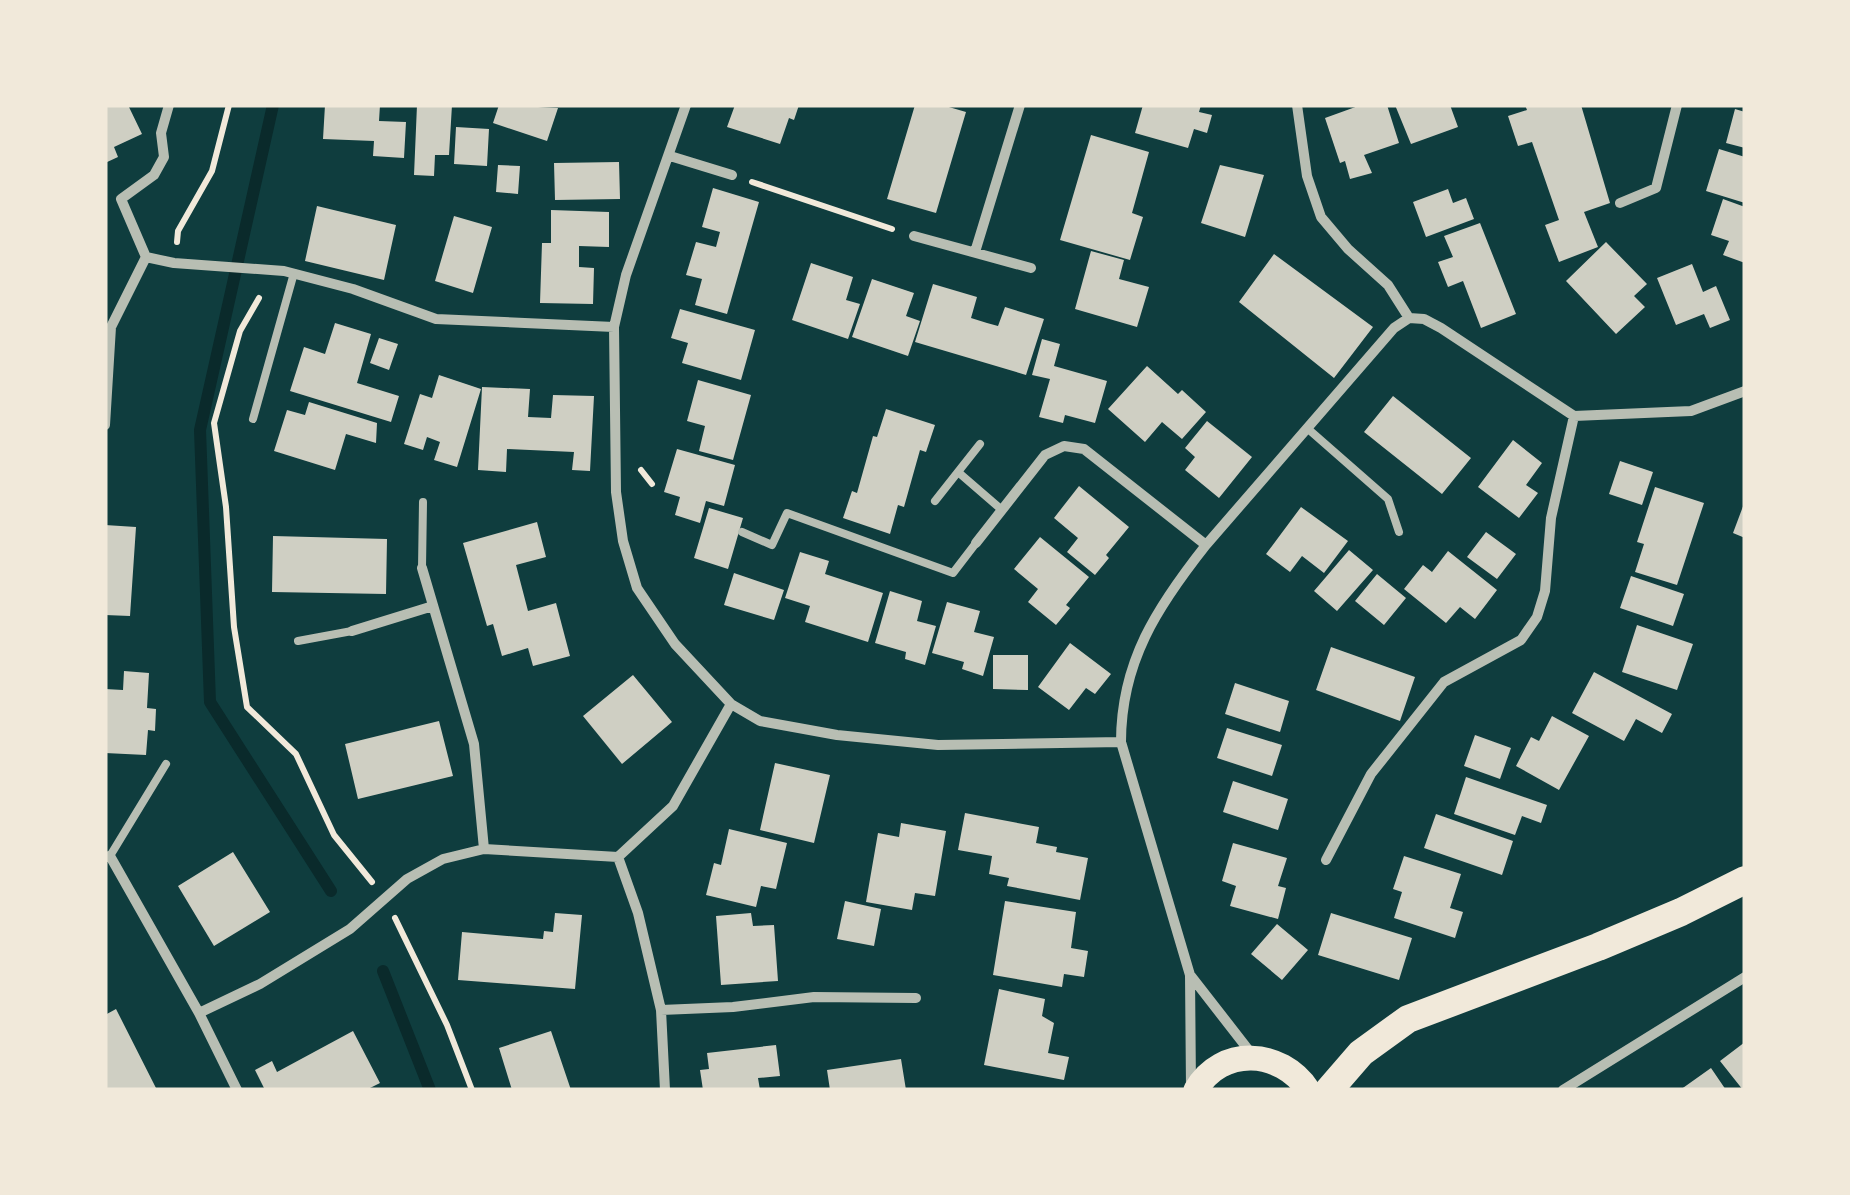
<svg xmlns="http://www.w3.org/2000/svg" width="1850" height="1195" font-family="Literata,serif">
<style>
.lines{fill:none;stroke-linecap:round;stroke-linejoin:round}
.stream{stroke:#0a2a2b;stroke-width:12}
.building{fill:#cfcfc3}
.path{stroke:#f1e9da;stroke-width:6}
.service{stroke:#b8beb3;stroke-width:8}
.minor{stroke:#b8beb3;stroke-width:10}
.primary{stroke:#f1e9da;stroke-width:25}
.trunk{stroke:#f1e9da;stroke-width:28}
</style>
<rect width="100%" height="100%" fill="#0f3d3e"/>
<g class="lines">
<path class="stream" d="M273,105L200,430L210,702L331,891
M383,971L430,1090"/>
</g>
<path class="building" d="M105,105H128L142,134L114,147L118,157L105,163Z
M325,105H380L379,121L406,122L404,158L373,156L374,141L323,139Z
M417,105H452L449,155H435L434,176L414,175Z
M499,105L558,108L547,141L493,123Z
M735,105H799L794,120L789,118L780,144L727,127Z
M915,105H942L966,112L936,213L887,199Z
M1143,105H1201L1199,112L1212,115L1207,133L1194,129L1188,148L1135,133Z
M1361,105H1387L1399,143L1364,155L1372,173L1350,179L1345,161L1340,163L1325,118Z
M1395,105H1450L1458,127L1411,144Z
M1525,105H1581L1610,203L1584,212L1598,247L1559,262L1545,225L1559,220L1532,142L1518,146L1508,116L1527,110Z
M1735,109L1745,112V148L1726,143Z
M456,127L489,129L487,166L454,164Z
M1091,135L1149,152L1132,213L1143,217L1130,260L1060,240Z
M1719,149L1745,157V203L1706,191Z
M619,162L620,199L555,200L554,163Z
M498,165L520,166L518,194L496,192Z
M1220,165L1264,175L1245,237L1201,223Z
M713,188L759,202L727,314L695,305L702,279L686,275L696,242L716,247L720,232L702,227Z
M1448,189L1453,203L1466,198L1474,219L1426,237L1413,202Z
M1723,199L1745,207V263L1723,255L1729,241L1711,235Z
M317,206L396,225L384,280L305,261Z
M551,210L609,212V247L579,246V267L594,268L593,304L540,303L542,243H551Z
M454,216L492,227L473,293L435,281Z
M1480,223L1516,314L1481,328L1463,281L1448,287L1438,262L1453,257L1444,236Z
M1606,242L1647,284L1634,296L1645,307L1616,334L1566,281Z
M1091,251L1124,260L1119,279L1149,287L1137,327L1075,309Z
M1274,254L1373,327L1334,378L1239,302Z
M811,263L853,277L846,300L860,304L848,339L792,320Z
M1692,264L1703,292L1716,286L1730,320L1710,328L1704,314L1676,325L1657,278Z
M872,279L914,293L906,316L920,321L908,356L852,337Z
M933,284L977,297L971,318L987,323L998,326L1005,307L1044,319L1026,375L915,342Z
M680,309L755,330L741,380L682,363L688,343L671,338Z
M335,323L371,334L357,383L399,396L391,422L290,391L304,347L325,354Z
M379,338L398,344L389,370L370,363Z
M1042,339L1060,344L1054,366L1107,381L1095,423L1065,415L1063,423L1039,417L1050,379L1032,375Z
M1147,366L1178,394L1182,390L1206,412L1182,439L1162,422L1145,442L1108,409Z
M439,375L481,389L457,467L434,460L440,442L427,437L423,450L404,444L420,394L432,398Z
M698,380L751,395L733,460L699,451L705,426L687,421Z
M482,387L530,389L528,417L551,418L553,395L594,396L590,471L572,470L574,452L507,449L506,472L478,470Z
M1393,396L1471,458L1442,494L1364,432Z
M309,402L377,423L376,443L346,434L335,470L274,451L287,410L305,415Z
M886,409L935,425L926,452L920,450L904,507L898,505L890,534L843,518L852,491L857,493L873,436L877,437Z
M1207,421L1252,457L1219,498L1185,470L1195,457L1185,448Z
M1513,440L1542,463L1526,485L1538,493L1519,518L1478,487Z
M677,449L735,465L724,506L706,501L700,523L675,515L680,497L664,492Z
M1620,461L1653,472L1642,505L1609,494Z
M1079,486L1129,527L1106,555L1109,558L1095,575L1067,552L1078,538L1054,518Z
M1655,487L1704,503L1677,585L1635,572L1644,544L1637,542Z
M1745,501V538L1733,533Z
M1301,507L1348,541L1324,573L1302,556L1290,572L1266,554Z
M709,508L743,518L728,569L694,558Z
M537,522L546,557L516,565L528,611L556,603L570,656L533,666L528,648L502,656L493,624L487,626L463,543Z
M105,525L136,527L130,616L105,615Z
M1486,532L1516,554L1497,579L1467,557Z
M273,536L387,539L386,594L272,592Z
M1040,537L1089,577L1066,605L1070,608L1056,625L1028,602L1038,589L1014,569Z
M1349,550L1373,570L1337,611L1314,591Z
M1448,551L1497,590L1475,619L1460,607L1446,623L1404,589L1423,565L1432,572Z
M800,552L829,561L825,574L883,593L868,642L805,622L810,606L785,598Z
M734,573L784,590L774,620L724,605Z
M1377,574L1406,598L1384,625L1355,601Z
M1631,576L1684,594L1673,626L1620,608Z
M890,591L922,601L917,621L936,626L925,665L905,659L906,652L875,643Z
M947,602L980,611L974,632L994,637L983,676L962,669L964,662L932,653Z
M1637,625L1693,644L1677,690L1622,672Z
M1070,643L1111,674L1095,694L1086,688L1069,710L1038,687Z
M1331,647L1415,677L1400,721L1316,690Z
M993,655H1028V690L993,689Z
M124,671L149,673L147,708L156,709L155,731L148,730L146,755L105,753V689L123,690Z
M1594,672L1672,714L1662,733L1636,719L1624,741L1572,713Z
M633,675L672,722L622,764L583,716Z
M1235,683L1289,701L1280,732L1225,714Z
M1552,716L1589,736L1559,790L1516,766L1531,737L1539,741Z
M439,721L453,776L358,799L345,744Z
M1227,728L1282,745L1272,776L1217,758Z
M1475,735L1511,748L1500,779L1464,766Z
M775,763L830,775L814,843L760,830Z
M1466,777L1547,805L1541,823L1522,816L1515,835L1454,814Z
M1233,781L1288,799L1278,830L1223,812Z
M965,813L1039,827L1036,843L1057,847L1056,852L1088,858L1080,900L1007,886L1009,878L989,874L992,856L958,850Z
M1436,814L1513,841L1502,875L1424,848Z
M901,823L946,831L935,896L915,893L912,910L866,902L878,833L899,837Z
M729,829L787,843L776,889L761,886L756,907L706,895L714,863L721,865Z
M1233,843L1287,858L1278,886L1286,888L1278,919L1230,906L1236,886L1222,881Z
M233,852L270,912L214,946L178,886Z
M1404,856L1461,874L1450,908L1463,912L1455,938L1394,918L1402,892L1393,889Z
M845,901L881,909L874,946L837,939Z
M1005,901L1076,912L1071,948L1088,951L1084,977L1064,974L1062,987L993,975Z
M555,913L582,915L575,989L458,980L462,932L543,939L544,931L553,932Z
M751,913L753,926L774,925L778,981L721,985L716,916Z
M1331,913L1412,938L1399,980L1318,955Z
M1277,924L1308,950L1282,980L1251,954Z
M999,989L1045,999L1042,1016L1054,1023L1048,1053L1069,1057L1064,1080L984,1065Z
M116,1009L157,1090H105V1015Z
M353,1031L380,1083L366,1090H265L255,1070L272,1061L277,1072Z
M551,1031L571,1090H512L499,1048Z
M1745,1042V1090H1743L1720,1061Z
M776,1045L780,1076L758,1078L760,1090H703L700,1070L709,1069L707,1053Z
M901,1059L906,1090H830L827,1070Z
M1711,1068L1726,1090H1680Z"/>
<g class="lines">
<path class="path" d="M752,182L892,229
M177,242L178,231L212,171L229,105
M259,298L240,331L214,423L226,507L234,627L247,707L296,754L334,835L372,882
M641,470L652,484
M395,918L447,1025L472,1090"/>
<path class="service" d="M253,419L294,273
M1307,428L1388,499L1399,532
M958,472L1002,510
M935,501L980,444
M742,532L772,545L787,513L953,573L976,543
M422,568L423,502
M298,641L352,631
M110,856L166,764"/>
<path class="minor" d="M686,105L626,275L614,327L616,492L623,541L637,588L675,644L731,704L760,721L837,735L938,745L1121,742
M1297,105L1307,176L1321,217L1348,249L1388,285L1409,318
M670,156L732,175
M1620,203L1656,188L1677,105
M914,236L1031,268
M975,252L1020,105
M146,257L174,263L284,271L353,289L436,319L614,327
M105,425L111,327L146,257L121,199L154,175L164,157L161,133L169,105
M976,543L1045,455L1064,446L1084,449L1206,545
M422,568L474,744L484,849L618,857L673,806L731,704
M352,631L433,606
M105,857L110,856L199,1013L237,1090
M618,857L638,913L661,1010L665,1090
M1326,860L1371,774L1444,682L1521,640L1537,617L1545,591L1551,518L1574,416
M1191,976L1254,1057
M661,1010L733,1007L814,997L916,998
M199,1013L260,984L350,929L407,879L443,859L484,849
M1191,1087L1190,975L1121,742C1121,662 1157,607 1206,545L1394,328L1409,318L1424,319L1441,328L1574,416L1691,411L1745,391
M1563,1090L1745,977"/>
<path class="primary" d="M1196,1090C1221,1046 1281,1049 1308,1090"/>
<path class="trunk" d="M1329,1090L1361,1053L1408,1019L1598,947L1681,912L1745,880"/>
</g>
<rect width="1850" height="1195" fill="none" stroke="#f1e9da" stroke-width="215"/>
</svg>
